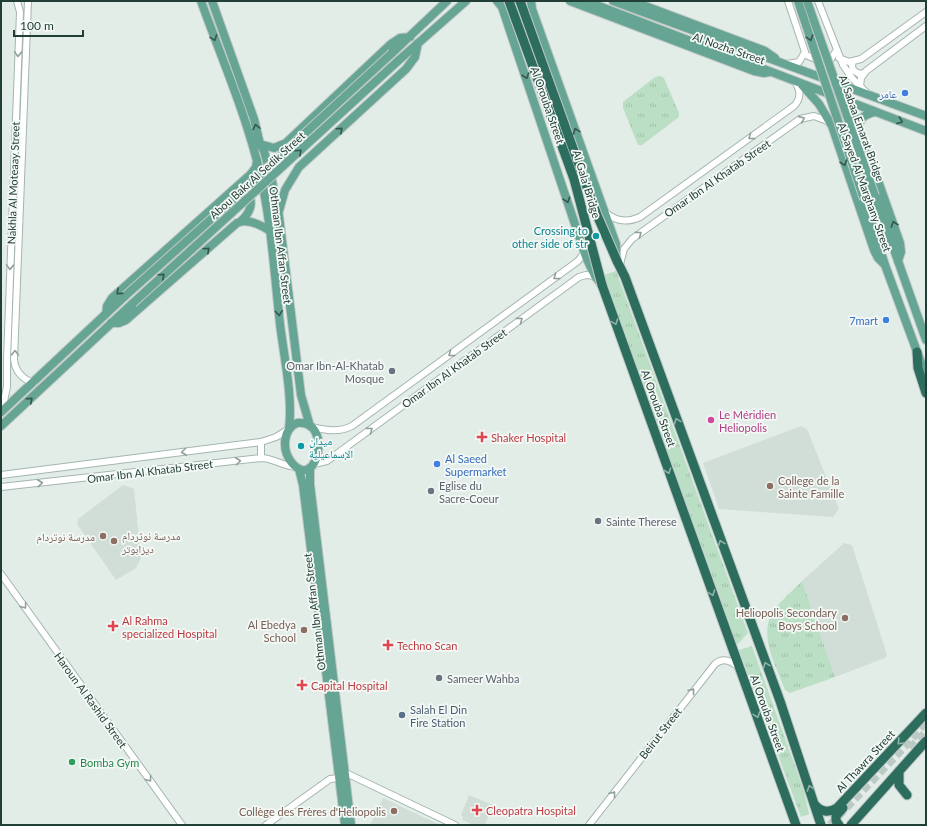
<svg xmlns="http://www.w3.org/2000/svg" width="927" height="826" font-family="Lato,'Noto Naskh Arabic',sans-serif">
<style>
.built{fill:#d1ddd7}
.grass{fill:url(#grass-tufts)}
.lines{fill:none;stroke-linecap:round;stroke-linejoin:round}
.major-tunnel{stroke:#bccac5;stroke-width:8;stroke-dasharray:8 4;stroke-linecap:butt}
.minor-casing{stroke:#a5b5af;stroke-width:8}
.major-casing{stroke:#c1c9c7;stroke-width:10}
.highway-casing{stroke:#c1c9c7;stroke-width:11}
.minor{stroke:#fff;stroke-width:6}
.major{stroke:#66a493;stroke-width:8}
.highway{stroke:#2d6d5e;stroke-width:9}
.major-bridge-casing{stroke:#c1c9c7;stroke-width:10;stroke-linecap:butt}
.highway-bridge-casing{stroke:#c1c9c7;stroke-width:11;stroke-linecap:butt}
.major-bridge{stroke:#66a493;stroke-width:8}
.highway-bridge{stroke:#2d6d5e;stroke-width:9}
.oneway{stroke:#33584e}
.oneway2{stroke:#909f9b}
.oneway3{stroke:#90b3aa}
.shop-dot{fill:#3f7fe0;stroke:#f4f9f6;stroke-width:1.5}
.culture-dot{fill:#0f9aa8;stroke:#f4f9f6;stroke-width:1.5}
.worship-dot{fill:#6b7280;stroke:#f4f9f6;stroke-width:1.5}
.hotel-dot{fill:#d1479c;stroke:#f4f9f6;stroke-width:1.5}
.health-dot{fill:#e0444e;stroke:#f4f9f6;stroke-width:1.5}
.education-dot{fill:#8d6e63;stroke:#f4f9f6;stroke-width:1.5}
.service-dot{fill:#5c6f8a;stroke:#f4f9f6;stroke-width:1.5}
.leisure-dot{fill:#2e9e5b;stroke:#f4f9f6;stroke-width:1.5}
.labels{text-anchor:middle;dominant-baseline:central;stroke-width:3.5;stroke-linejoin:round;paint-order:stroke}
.street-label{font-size:11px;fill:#223f37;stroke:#f4f9f6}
.shop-label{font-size:11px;fill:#366cbe;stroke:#f4f9f6;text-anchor:end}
.culture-label{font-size:11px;fill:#0d838f;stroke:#f4f9f6;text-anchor:end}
.worship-label{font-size:11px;fill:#5b616d;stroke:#f4f9f6;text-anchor:start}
.hotel-label{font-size:11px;fill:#b23c85;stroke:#f4f9f6;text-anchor:start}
.health-label{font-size:11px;fill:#be3a42;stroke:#f4f9f6;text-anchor:start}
.education-label{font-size:11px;fill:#785e54;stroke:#f4f9f6;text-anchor:end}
.service-label{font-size:11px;fill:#4e5e75;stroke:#f4f9f6;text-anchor:start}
.leisure-label{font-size:11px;fill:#27864d;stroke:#f4f9f6;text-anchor:start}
</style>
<defs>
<pattern id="grass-tufts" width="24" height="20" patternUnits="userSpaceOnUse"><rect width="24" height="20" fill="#bbdfc4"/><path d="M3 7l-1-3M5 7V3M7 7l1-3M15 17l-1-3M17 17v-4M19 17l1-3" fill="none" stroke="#a0c0a9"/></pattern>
</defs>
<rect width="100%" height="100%" fill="#e3ede8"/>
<path class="built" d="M801,426L807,429L839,509L833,517L719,509L703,463Z
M123,485L134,489L141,558L136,568L116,580L77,524L78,519Z
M844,543L852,545L887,655L885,658L835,677L802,581Z
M469,795L493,805L485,825H474L462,820L463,817L461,815Z
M383,798L440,825H370Z"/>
<path class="grass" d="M661,76L664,78L679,113V117L642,145H638L623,108V102L655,77Z
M616,271L748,633L737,645L604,275Z
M802,581L835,677L790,693L785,690C776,665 757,635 774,610C782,600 793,590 802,581Z
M752,646L804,791L809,814L801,817L739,650Z"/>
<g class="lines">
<path class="major-tunnel" d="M910,748L926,732
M830,825L910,741L926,721"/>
<defs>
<path id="minor" d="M28,1L14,359C15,371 22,379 34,383
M818,1L843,65L852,78L867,93
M804,54L822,62L831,59L836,51
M839,58L849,62L861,59L926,12
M853,61L852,66L853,70L859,74L864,73
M787,64L799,62L805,52L788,1
M860,87L861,78L866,71L926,26
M605,212C615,221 627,223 640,217L794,106C802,98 800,90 795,81
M620,264L624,249L632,239L800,119L814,116L830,122
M2,410L7,387V359L20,12L17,1
M311,427C326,430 338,433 352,426L578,261L585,252
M261,442V458
M314,464L327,461L579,277L586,275L595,276
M1,475L261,442L276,437L289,429
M1,487L261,458C274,458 284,467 297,467
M1,574L182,825
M344,772L455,825
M266,825L330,779L339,778
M589,825L715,664C723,657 732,661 739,668"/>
<path id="major" d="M201,1C220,54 243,107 257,161C271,214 274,270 280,324C284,357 293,397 289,429
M212,1L254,119L260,144L264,151L271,176L279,216L301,395L310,426
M497,1L502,7L512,37L586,257L595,276L601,284
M531,1L532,9L616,244L617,261
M570,1L754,71L764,73L770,72
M586,1L926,131
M613,1L926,116
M632,1L765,51L775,58
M392,53L447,1
M399,60L466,1
M802,85L819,104L832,126L874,250L878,258L885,265
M875,112C867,114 859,117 859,127L900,243L901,252L898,261
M833,120C840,108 852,114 860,121
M260,144L274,148L286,143L391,44L400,38L410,37
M875,196L926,340
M864,199L885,265L926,376
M279,211L285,190L299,167L406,69L415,57L418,43
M241,221C249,214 255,203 247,193
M106,314L107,306L112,298L251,174L256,167L257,160
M111,323H119L126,320L237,223C248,218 261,225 270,231
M1,412L125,296
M297,423C334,419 317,493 292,463C282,451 282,430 297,423Z
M1,426L133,303
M310,468V484L351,825
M299,469L303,485L345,825"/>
<path id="highway" d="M617,261L625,277L780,701L821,825
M602,285L796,825
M917,352L918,368L926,393
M899,771V785L907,795
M815,805C821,812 829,813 837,808L926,713
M839,825L836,821V816L843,808
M851,825L926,741"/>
</defs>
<use href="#minor" class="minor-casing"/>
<use href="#major" class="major-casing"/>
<use href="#highway" class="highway-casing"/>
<use href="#minor" class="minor"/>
<use href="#major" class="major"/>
<use href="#highway" class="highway"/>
<defs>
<path id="major-bridge" d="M798,1L864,199
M807,1L875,196
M125,296L238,195L392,53
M133,303L399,60"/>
<path id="highway-bridge" d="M509,1L574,179L602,285
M520,1L597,215L617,261"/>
</defs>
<use href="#major-bridge" class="major-bridge-casing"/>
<use href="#highway-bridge" class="highway-bridge-casing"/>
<use href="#major-bridge" class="major-bridge"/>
<use href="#highway-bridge" class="highway-bridge"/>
</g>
<defs><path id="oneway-chevron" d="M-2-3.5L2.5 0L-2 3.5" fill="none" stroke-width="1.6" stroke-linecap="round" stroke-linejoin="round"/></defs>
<g class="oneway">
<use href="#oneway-chevron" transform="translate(214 38) rotate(70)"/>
<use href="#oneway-chevron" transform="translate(810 38) rotate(72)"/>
<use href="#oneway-chevron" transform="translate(526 76) rotate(71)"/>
<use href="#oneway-chevron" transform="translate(900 121) rotate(21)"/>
<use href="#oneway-chevron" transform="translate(256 127) rotate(-103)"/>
<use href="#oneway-chevron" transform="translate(340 130) rotate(-42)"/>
<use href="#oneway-chevron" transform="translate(576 131) rotate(-110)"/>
<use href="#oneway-chevron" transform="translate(299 152) rotate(-43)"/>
<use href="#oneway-chevron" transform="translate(844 163) rotate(71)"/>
<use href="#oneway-chevron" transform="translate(567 200) rotate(72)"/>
<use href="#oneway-chevron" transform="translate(894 224) rotate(-109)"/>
<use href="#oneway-chevron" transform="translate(207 250) rotate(-42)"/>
<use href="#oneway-chevron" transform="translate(162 276) rotate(-42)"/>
<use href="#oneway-chevron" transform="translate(119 292) rotate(139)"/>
<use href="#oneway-chevron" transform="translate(279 313) rotate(84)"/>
<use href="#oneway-chevron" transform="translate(30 400) rotate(-42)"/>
</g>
<g class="oneway2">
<use href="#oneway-chevron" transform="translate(18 54) rotate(92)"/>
<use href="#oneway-chevron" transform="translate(802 119) rotate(-24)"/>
<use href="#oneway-chevron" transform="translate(751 137) rotate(144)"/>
<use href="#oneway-chevron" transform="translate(639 234) rotate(-36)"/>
<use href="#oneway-chevron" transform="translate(10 267) rotate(92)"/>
<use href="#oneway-chevron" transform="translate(556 277) rotate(144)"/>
<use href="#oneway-chevron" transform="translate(520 320) rotate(-36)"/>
<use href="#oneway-chevron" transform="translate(15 353) rotate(-88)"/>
<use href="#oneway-chevron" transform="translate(451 354) rotate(144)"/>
<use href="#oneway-chevron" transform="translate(370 430) rotate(-36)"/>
<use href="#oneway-chevron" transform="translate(184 452) rotate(173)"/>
<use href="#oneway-chevron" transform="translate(238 461) rotate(-7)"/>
<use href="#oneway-chevron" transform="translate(40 483) rotate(-6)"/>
<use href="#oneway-chevron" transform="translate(24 606) rotate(54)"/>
<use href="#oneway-chevron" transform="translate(692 691) rotate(-52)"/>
<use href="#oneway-chevron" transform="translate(149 779) rotate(54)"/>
<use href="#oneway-chevron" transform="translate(613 794) rotate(-52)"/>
</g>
<g class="oneway3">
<use href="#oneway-chevron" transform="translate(615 322) rotate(70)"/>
<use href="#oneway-chevron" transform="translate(677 421) rotate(-110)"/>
<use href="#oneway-chevron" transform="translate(668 471) rotate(71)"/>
<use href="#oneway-chevron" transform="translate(721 543) rotate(-110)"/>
<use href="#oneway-chevron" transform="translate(712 593) rotate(70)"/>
<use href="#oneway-chevron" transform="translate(766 665) rotate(-111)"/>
<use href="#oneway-chevron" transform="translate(757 715) rotate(70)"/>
<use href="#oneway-chevron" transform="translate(900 742) rotate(133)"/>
<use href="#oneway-chevron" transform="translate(810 788) rotate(-109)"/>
</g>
<g class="shop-dot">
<circle cx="905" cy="93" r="4"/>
<circle cx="886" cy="320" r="4"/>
<circle cx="437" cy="464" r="4"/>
</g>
<g class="culture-dot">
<circle cx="596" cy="236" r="4"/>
<circle cx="301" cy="446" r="4"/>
</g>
<g class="worship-dot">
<circle cx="392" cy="371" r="4"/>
<circle cx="431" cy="491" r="4"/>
<circle cx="598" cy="521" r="4"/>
<circle cx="439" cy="678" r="4"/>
</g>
<circle class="hotel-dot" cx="711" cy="420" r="4"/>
<g class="health-dot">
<path d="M480 431h4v4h4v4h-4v4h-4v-4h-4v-4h4z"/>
<path d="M111 620h4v4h4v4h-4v4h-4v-4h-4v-4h4z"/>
<path d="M386 639h4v4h4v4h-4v4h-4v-4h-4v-4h4z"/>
<path d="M300 679h4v4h4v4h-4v4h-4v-4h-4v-4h4z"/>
<path d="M475 804h4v4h4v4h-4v4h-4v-4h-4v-4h4z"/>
</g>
<g class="education-dot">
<circle cx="770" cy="486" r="4"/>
<circle cx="103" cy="536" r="4"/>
<circle cx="114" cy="541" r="4"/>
<circle cx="845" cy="618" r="4"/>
<circle cx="304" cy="630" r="4"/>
<circle cx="394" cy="811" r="4"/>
</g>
<circle class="service-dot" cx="402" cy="715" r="4"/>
<circle class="leisure-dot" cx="72" cy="762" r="4"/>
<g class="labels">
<g class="street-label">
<text transform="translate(729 48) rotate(19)">Al Nozha Street</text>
<text transform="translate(548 105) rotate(71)">Al Orouba Street</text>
<text transform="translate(862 128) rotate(70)">Al Sabaa Emarat Bridge</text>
<text transform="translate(257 175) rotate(-42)">Abou Bakr Al Sedik Street</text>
<text transform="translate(717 178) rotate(-35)">Omar Ibn Al Khatab Street</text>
<text transform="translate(13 183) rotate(-88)">Nakhla Al Moteaay Street</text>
<text transform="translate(587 184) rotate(73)">Al Gala' Bridge</text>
<text transform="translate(865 187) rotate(70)">Al Sayed Al Marghany Street</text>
<text transform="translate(281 245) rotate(83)">Othman Ibn Affan Street</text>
<text transform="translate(454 368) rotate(-36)">Omar Ibn Al Khatab Street</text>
<text transform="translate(659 408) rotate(70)">Al Orouba Street</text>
<text transform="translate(150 471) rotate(-7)">Omar Ibn Al Khatab Street</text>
<text transform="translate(314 612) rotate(-97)">Othman Ibn Affan Street</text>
<text transform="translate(91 700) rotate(54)">Haroun Al Rashid Street</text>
<text transform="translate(768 713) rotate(70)">Al Orouba Street</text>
<text transform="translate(660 733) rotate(-52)">Beirut Street</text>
<text transform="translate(865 761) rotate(-47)">Al Thawra Street</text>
</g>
<g class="shop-label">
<text x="897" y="93">عامر</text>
<text x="878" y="320">7mart</text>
<text x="445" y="458" text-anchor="start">Al Saeed<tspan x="445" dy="13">Supermarket</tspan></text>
</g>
<g class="culture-label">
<text x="588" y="230">Crossing to<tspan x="588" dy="13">other side of str</tspan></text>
<text x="309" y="440" text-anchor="start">ميدان<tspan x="309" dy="13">الإسماعيلية</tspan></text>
</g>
<g class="worship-label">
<text x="384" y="365" text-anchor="end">Omar Ibn-Al-Khatab<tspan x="384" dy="13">Mosque</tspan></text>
<text x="439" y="485">Eglise du<tspan x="439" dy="13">Sacre-Coeur</tspan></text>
<text x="606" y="521">Sainte Therese</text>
<text x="447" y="678">Sameer Wahba</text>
</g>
<g class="hotel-label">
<text x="719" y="414">Le Méridien<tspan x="719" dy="13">Heliopolis</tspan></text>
</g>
<g class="health-label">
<text x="491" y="437">Shaker Hospital</text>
<text x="122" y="620">Al Rahma<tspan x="122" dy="13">specialized Hospital</tspan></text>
<text x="397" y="645">Techno Scan</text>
<text x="311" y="685">Capital Hospital</text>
<text x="486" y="810">Cleopatra Hospital</text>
</g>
<g class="education-label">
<text x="778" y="480" text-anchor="start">College de la<tspan x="778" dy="13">Sainte Famille</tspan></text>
<text x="122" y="535" text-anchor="start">مدرسة نوتردام<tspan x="122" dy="13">ديزابوتر</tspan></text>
<text x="95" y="536">مدرسة نوتردام</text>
<text x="837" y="612">Heliopolis Secondary<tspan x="837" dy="13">Boys School</tspan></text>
<text x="296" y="624">Al Ebedya<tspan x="296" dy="13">School</tspan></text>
<text x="386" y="811">Collège des Frères d'Heliopolis</text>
</g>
<g class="service-label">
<text x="410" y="709">Salah El Din<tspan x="410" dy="13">Fire Station</tspan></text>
</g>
<g class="leisure-label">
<text x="80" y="762">Bomba Gym</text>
</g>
</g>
<rect width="927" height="826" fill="none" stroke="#223f37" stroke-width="4"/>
<path d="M14 30v6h69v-6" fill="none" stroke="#223f37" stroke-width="2"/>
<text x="20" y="30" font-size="12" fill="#223f37" stroke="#f4f9f6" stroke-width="3" paint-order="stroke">100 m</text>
</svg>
